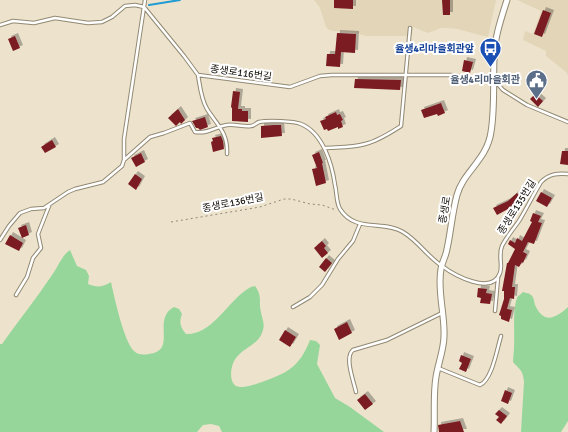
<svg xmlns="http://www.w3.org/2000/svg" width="568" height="432" font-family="Signika,'Noto Sans KR',sans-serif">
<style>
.built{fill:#e2d5b8}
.green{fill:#96d69a}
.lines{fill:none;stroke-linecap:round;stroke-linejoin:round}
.stream{stroke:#219bd3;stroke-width:2}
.building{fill:#7a1b22;filter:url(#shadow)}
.service-casing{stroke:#928974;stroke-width:4.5}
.minor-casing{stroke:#928974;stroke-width:7}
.path{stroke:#908878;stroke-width:1;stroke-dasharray:2 3;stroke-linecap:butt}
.service{stroke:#fff;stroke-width:2.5}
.minor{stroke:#fff;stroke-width:5}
.labels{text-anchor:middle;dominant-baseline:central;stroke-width:4;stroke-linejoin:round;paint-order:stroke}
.transit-label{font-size:10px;font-weight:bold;fill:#164399;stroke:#fff;text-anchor:end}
.street-label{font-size:10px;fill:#16120b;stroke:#fff}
.service-label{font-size:10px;font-weight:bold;fill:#4e5e75;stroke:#fff;text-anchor:end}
</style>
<defs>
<filter id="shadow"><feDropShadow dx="3" dy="-3" stdDeviation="0" flood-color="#0004"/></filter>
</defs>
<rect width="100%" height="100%" fill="#ede3cc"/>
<path class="built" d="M314,0H496L488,37L457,29L447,28H441L428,33L413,27L412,36H366L352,32L334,31L329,30L326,27L320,8Z
M517,0H568V75L566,72L546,56V51L523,40L525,31L533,34L541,11Z"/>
<path class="green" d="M70,250L77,266L86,270L89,276L88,284C97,288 103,287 111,282C114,296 124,342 134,351C138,355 143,355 149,354C178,351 151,319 174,307L179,309L182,314C179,322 180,327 186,334C210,335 225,307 241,294C246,290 249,287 255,286C263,297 258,301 261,312C262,319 265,323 263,330C259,345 244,347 236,358C231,364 228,381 236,386C242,389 253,385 259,383C287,373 299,368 310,340L316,341L320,345L317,364L335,398L350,407L384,432H222L219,426L211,424L203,425L197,432H0V344H2C18,321 36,299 52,275C58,267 62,255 70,250Z
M523,292C526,293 530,293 532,296C534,298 534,302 535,305C544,325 556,318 568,307V421L561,432H521L524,382C523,370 520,370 513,362C513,357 514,352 514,347C515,334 512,307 518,296C519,296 522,293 523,292Z"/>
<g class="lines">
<path class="stream" d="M149,5L180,0"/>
</g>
<path class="building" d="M334,0H353V9L334,8Z
M442,0H450V15H443Z
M543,10L551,13L542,37L534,34Z
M337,33L356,34L355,53L341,52L340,67L326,66L327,54H335Z
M15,36L20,48L13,51L8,39Z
M464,60L473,62L470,73L462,71Z
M355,79L401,80L400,90L354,88Z
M233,91L240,92L238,109H242V111H248V122L232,121V108L231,107Z
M535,94L543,101L538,107L530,99Z
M441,103L445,113L438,116L437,114L424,118L421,110Z
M178,109L185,120L181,124L180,122L176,126L168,118Z
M336,112L337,115L340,114L343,120L341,121L343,127L338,129V127L328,131L327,129L324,130L320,121L326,119L325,117Z
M205,117L208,127L200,130L198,128H196L192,121Z
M274,125H281L282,136L261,138V126Z
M221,136L223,141L224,149L213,152L211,142L213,141L212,138Z
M52,140L56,147L45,153L41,147Z
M562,151H568V165L560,164Z
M319,152L323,163H322L326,183L316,186L312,169L317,168L312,155Z
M141,153L145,162L136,167L131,158Z
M135,174L142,179L136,190L128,184Z
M541,192L552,198L547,207L536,201Z
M517,193L521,199L508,209L497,215L493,208L508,201Z
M533,213L541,216L538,222L542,223L534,244L528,242L523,252L527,254L523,263L522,262L519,267L515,265L512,287H515L514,299L510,298L507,309L512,310L509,322L501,319V316L499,315L504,299V291H502L507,263H508L515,249L508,244L510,240L515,243L517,238L522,241L532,222L530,221Z
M26,225L29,235L22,238L18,228Z
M10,235L23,243L19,251L5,244Z
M322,241L326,246L324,248L328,253L322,258L314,248Z
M326,258L332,263L325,272L319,267Z
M478,288L487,289L486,293L492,294L490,304L480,303L481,298L477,297Z
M347,322L352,333L339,340L334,329Z
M285,330L296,337L290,347L279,340Z
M461,355L471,359L466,372L459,369L462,363L459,361Z
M505,390L512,393L508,404L501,401Z
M365,394L373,404L365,410L357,400Z
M499,410L507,416L501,424L496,420L499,417L495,414Z
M460,421L464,432H439L438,425Z"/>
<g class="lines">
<defs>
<path id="service" d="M0,25L13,21L34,23L55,18L88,23L102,22L112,17L125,6L135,5L144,7L184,56L198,75L290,87L320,76L332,75H451L495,81L503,90L527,105L568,122
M198,75C200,86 201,99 207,109C217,125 228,132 227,154
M324,148C337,147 352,148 365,144C378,141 390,133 401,126L410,28
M124,160V139L145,0
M0,240L9,226L20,213L31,209L44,208L68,192L75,189L103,182L122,166L124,160L150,137L164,133L190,123L195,132C208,134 215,127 227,125C235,124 243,127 251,126C254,126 256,123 259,122C267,120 294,121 301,124C323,133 332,164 335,185C337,193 336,202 340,209C355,233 383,220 403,232C418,241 428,257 442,266C454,275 492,296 500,273C503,265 498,255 502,246C506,238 513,229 519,221C527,208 533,195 541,182C549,174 557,173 568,174
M16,295L27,277L33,258L41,248L38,234L49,206
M293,307L310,297L322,285L338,259L353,241L360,224
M495,311L498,278
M438,368L475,383L480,385C492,380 497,349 501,336
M356,392C354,382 344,357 353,350L387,340L442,313"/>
<path id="minor" d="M434,432C435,414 433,395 436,377C438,364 444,349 444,336C445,314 437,291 441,269C442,262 446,256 447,249C451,231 452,213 457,195C463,172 487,160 491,132C495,108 493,83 494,59C494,39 501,19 507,0"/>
</defs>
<use href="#service" class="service-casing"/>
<use href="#minor" class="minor-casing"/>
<path class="path" d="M171,222L260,207L284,199H291L310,204L322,205L336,210"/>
<use href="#service" class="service"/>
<use href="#minor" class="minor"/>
</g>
<defs>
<symbol id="bus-pin" viewBox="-11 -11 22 30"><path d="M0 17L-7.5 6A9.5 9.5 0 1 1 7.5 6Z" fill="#1a4fb4" stroke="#fff"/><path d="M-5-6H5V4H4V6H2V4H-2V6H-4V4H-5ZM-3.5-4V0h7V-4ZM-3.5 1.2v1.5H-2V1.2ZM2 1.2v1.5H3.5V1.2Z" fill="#fff"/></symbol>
<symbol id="civic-pin" viewBox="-11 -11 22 30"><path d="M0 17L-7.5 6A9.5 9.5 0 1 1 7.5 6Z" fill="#5c6f8a" stroke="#fff"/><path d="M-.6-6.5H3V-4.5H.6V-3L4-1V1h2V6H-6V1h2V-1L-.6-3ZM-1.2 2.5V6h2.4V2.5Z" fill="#fff"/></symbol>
</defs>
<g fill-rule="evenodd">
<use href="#bus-pin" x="478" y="36" width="25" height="34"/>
<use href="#civic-pin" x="524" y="68" width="25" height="34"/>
</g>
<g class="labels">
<g class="transit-label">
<text x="474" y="49">율생4리마을회관앞</text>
</g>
<g class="street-label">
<text transform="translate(241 73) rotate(8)">종생로116번길</text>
<text transform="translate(233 203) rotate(-11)">종생로136번길</text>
<text transform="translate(517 207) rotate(-58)">종생로135번길</text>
<text transform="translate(445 210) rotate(-80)">종생로</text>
</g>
<g class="service-label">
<text x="520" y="80">율생4리마을회관</text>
</g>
</g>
</svg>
